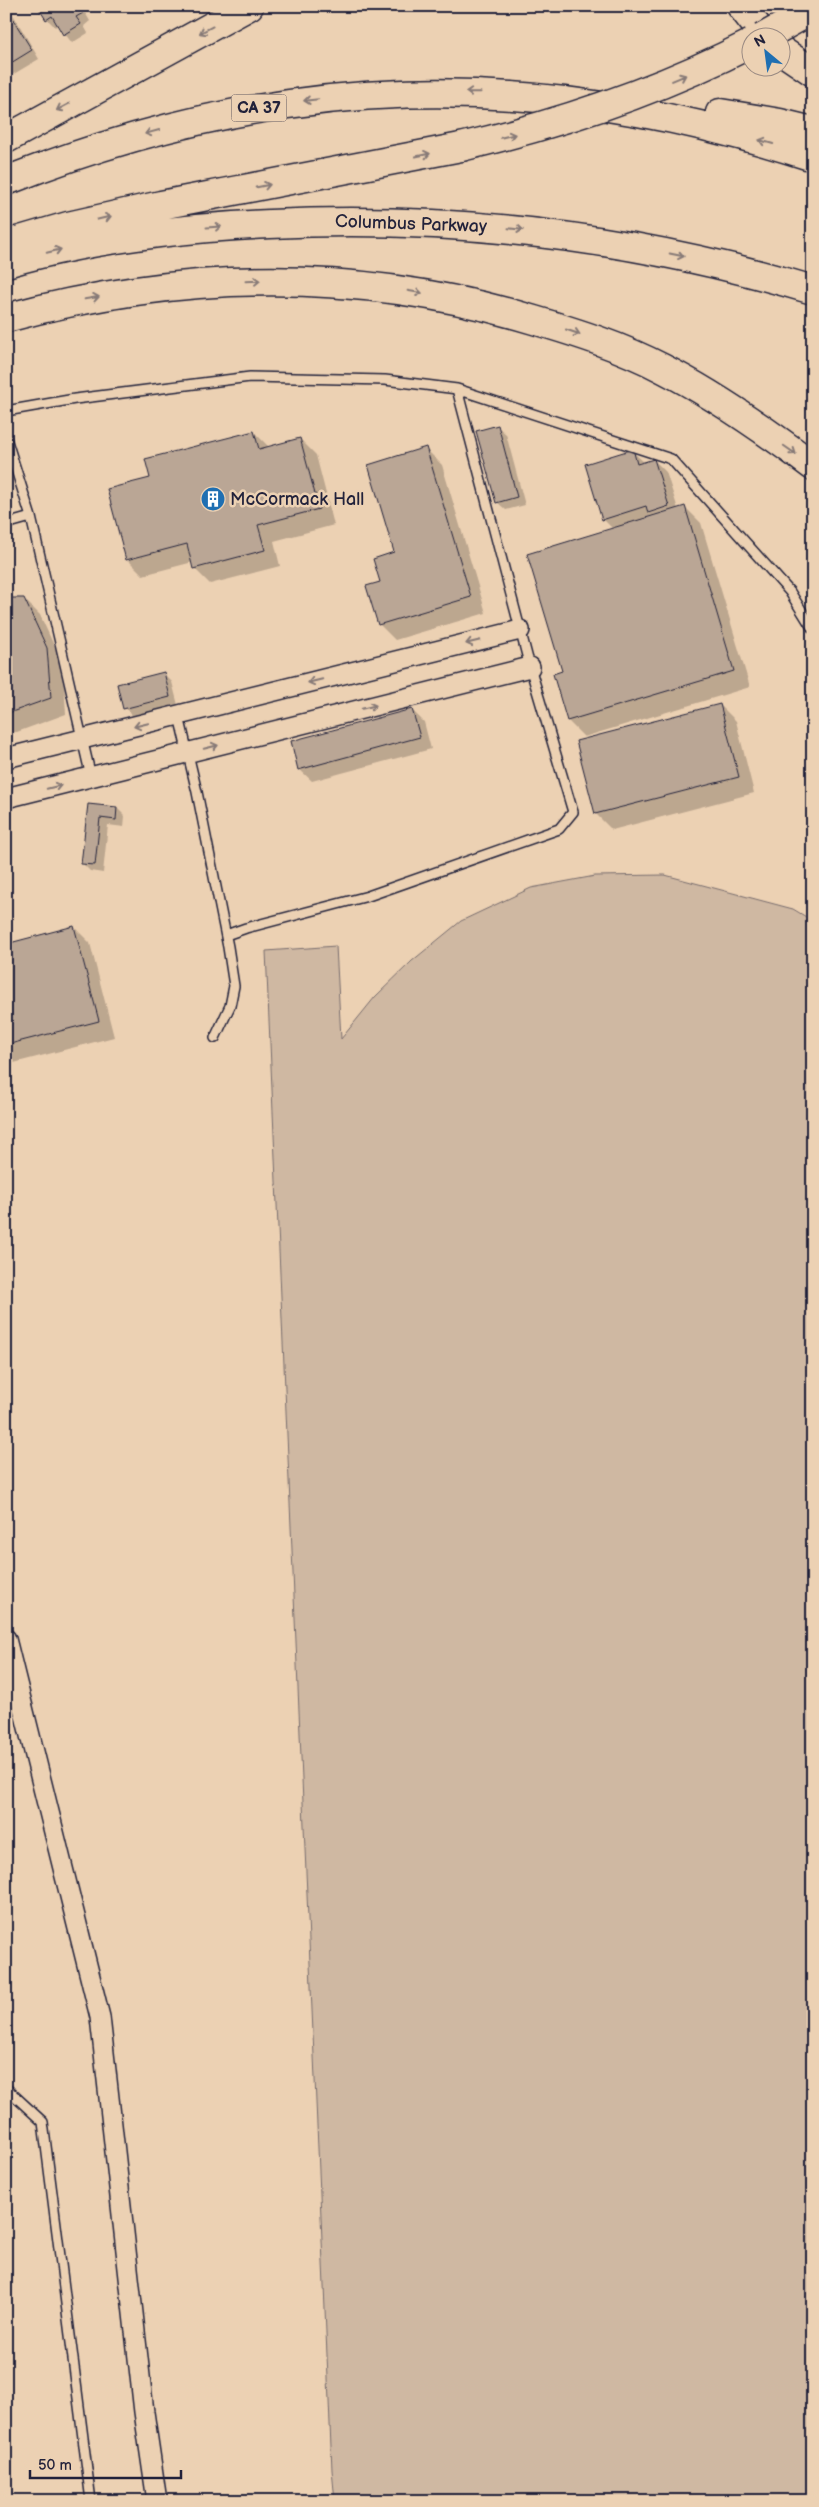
<svg xmlns="http://www.w3.org/2000/svg" width="819" height="2507" font-family="'Balsamiq Sans',sans-serif">
<style>
.green{fill:#cfb8a2;stroke:#786d6e}
.shadow{fill:#0003}
.building{fill:#baa695;stroke:#22223b}
.lines{fill:none;stroke-linecap:round;stroke-linejoin:round}
.lane-casing{stroke:#22223b;stroke-width:12}
.street-casing{stroke:#22223b;stroke-width:22}
.highway-casing{stroke:#22223b;stroke-width:31}
.lane{stroke:#ecd1b3;stroke-width:9}
.street{stroke:#ecd1b3;stroke-width:19}
.highway{stroke:#ecd1b3;stroke-width:28}
.highway-bridge-casing{stroke:#22223b;stroke-width:31;stroke-linecap:butt}
.highway-bridge{stroke:#ecd1b3;stroke-width:28}
.oneway{stroke:#877a77}
.labels{text-anchor:middle;dominant-baseline:central;stroke-width:5;stroke-linejoin:round;paint-order:stroke}
.shield{fill:#ecd1b3;stroke:#5f565f;stroke-width:1}
.shield-label{font-size:16px;font-weight:bold;fill:#22223b}
.street-label{font-size:18px;fill:#22223b;stroke:#ecd1b3}
.poi-label{font-size:18px;fill:#22223b;stroke:#ecd1b3;text-anchor:start}
</style>
<rect width="100%" height="100%" fill="#ecd1b3"/>
<filter id="ink" filterUnits="userSpaceOnUse"><feTurbulence type="fractalNoise" baseFrequency=".02" numOctaves="2"/><feDisplacementMap in="SourceGraphic" scale="10" xChannelSelector="R" yChannelSelector="G"/><feConvolveMatrix kernelMatrix="1 2 1 2 8 2 1 2 1" color-interpolation-filters="sRGB"/></filter>
<g filter="url(#ink)">
<path class="green" d="M665,875L793,909L813,921V2501H335L332,2470L266,951L336,946L341,1039L375,997L412,961L461,921L531,888L595,876Z"/>
<path class="shadow" d="M42,6H81L90,21L84,26L88,33L72,43L58,25L55,27L47,19Z
M6,9L14,16L39,59L12,75L6,70Z
M497,426L506,434L525,505L506,510L497,502Z
M254,432L269,447L300,439L316,455L334,525L274,541L280,566L210,584L194,568L193,562L143,575L127,559L151,479Z
M426,449L442,465L486,613L395,640L379,624L381,583L396,553Z
M632,451L645,463L654,460L666,472L678,509L685,507L701,523L750,687L584,737L568,721L554,675L564,672L613,529L603,519Z
M24,599L40,615L63,665L66,714L17,732L6,733V600Z
M164,674L172,682L178,705L133,716L125,708Z
M720,705L736,721L754,793L612,830L596,814Z
M412,710L424,722L431,749L312,781L299,769Z
M89,805L117,808L125,816L124,827L108,825L103,873L90,871L82,863Z
M74,927L90,943L114,1037L6,1065V945Z"/>
<path class="building" d="M40,6H79L83,13L76,17L81,24L63,35L52,16L46,20L38,7Z
M6,8L32,50L6,66Z
M498,425L517,497L496,503L476,431Z
M254,431L259,449L300,438L319,509L258,525L265,550L193,569L187,544L126,560L107,489L150,478L145,459Z
M426,447L471,597L378,625L366,586L380,582L373,559L394,552L368,465Z
M633,449L637,464L654,459L669,506L648,513L646,506L602,520L585,464Z
M685,506L734,671L567,721L553,674L562,671L527,554Z
M6,598H24L47,648L51,698L6,714Z
M164,672L170,697L123,709L117,684Z
M720,704L739,777L595,814L576,741Z
M412,709L420,737L298,770L291,741Z
M88,804L117,807L116,820L100,818L95,865L81,864Z
M74,926L99,1021L6,1045V944Z"/>
<g class="lines">
<defs>
<path id="lane" d="M457,389L671,459L790,592L813,629
M6,411L75,399L250,377L385,380L457,389L530,667L573,812L559,829L368,896L246,928L226,935
M6,438L31,517
M6,524L31,517L91,777
M179,716L197,792L228,947L234,986L230,1006L215,1038
M6,2088L43,2122L91,2501"/>
<path id="street" d="M6,758L520,630
M6,798L530,667
M6,1639L100,2017L144,2412L157,2501"/>
<path id="highway" d="M741,6L766,38
M782,51L813,72
M720,113L780,123L813,131
M6,139L249,6
M6,181C281,72 532,65 813,157
M10,243L68,226L161,205L461,147
M6,263C92,238 181,228 270,224C456,215 634,236 813,290
M6,318C183,270 358,267 534,320C578,333 622,347 662,368C715,395 765,430 813,466"/>
</defs>
<use href="#lane" class="lane-casing"/>
<use href="#street" class="street-casing"/>
<use href="#highway" class="highway-casing"/>
<use href="#lane" class="lane"/>
<use href="#street" class="street"/>
<use href="#highway" class="highway"/>
<defs>
<path id="highway-bridge" d="M762,38L805,14
M461,147C563,123 658,91 752,43"/>
</defs>
<use href="#highway-bridge" class="highway-bridge-casing"/>
<use href="#highway-bridge" class="highway-bridge"/>
</g>
<defs><path id="oneway-shaft" d="M-6 0H5M1.5-3L5.5 0L1.5 3" fill="none" stroke-width="1.6" stroke-linecap="round" stroke-linejoin="round" transform="scale(1.25)"/></defs>
<g class="oneway">
<use href="#oneway-shaft" transform="translate(206 30) rotate(152)"/>
<use href="#oneway-shaft" transform="translate(679 78) rotate(-23)"/>
<use href="#oneway-shaft" transform="translate(473 92) rotate(-179)"/>
<use href="#oneway-shaft" transform="translate(311 100) rotate(174)"/>
<use href="#oneway-shaft" transform="translate(63 107) rotate(152)"/>
<use href="#oneway-shaft" transform="translate(152 132) rotate(165)"/>
<use href="#oneway-shaft" transform="translate(508 136) rotate(-14)"/>
<use href="#oneway-shaft" transform="translate(766 142) rotate(-164)"/>
<use href="#oneway-shaft" transform="translate(423 155) rotate(-12)"/>
<use href="#oneway-shaft" transform="translate(263 186) rotate(-11)"/>
<use href="#oneway-shaft" transform="translate(104 218) rotate(-13)"/>
<use href="#oneway-shaft" transform="translate(214 227) rotate(-4)"/>
<use href="#oneway-shaft" transform="translate(516 229) rotate(6)"/>
<use href="#oneway-shaft" transform="translate(54 251) rotate(-13)"/>
<use href="#oneway-shaft" transform="translate(677 255) rotate(12)"/>
<use href="#oneway-shaft" transform="translate(253 281) rotate(-2)"/>
<use href="#oneway-shaft" transform="translate(415 292) rotate(9)"/>
<use href="#oneway-shaft" transform="translate(92 298) rotate(-10)"/>
<use href="#oneway-shaft" transform="translate(573 332) rotate(19)"/>
<use href="#oneway-shaft" transform="translate(790 450) rotate(35)"/>
<use href="#oneway-shaft" transform="translate(473 642) rotate(166)"/>
<use href="#oneway-shaft" transform="translate(315 681) rotate(166)"/>
<use href="#oneway-shaft" transform="translate(369 707) rotate(-14)"/>
<use href="#oneway-shaft" transform="translate(141 725) rotate(166)"/>
<use href="#oneway-shaft" transform="translate(211 747) rotate(-14)"/>
<use href="#oneway-shaft" transform="translate(54 787) rotate(-14)"/>
</g>
</g>
<defs>
<symbol id="building-disc" viewBox="-11 -11 22 22"><circle r="9.5" fill="#1f6fb2" stroke="#ecd1b3"/><path d="M-4-6H4V6H1V3H-1V6H-4ZM-2.5-4.3h1.7v1.8h-1.7ZM.8-4.3h1.7v1.8H.8ZM-2.5-1h1.7V.8h-1.7ZM.8-1h1.7V.8H.8Z" fill="#fff"/></symbol>
</defs>
<g fill-rule="evenodd">
<use href="#building-disc" x="199" y="485" width="28" height="28"/>
</g>
<g class="labels">
<rect class="shield" x="231.5" y="94.5" width="55" height="27" rx="4"/>
<g class="shield-label">
<text x="259" y="108">CA 37</text>
</g>
<g class="street-label">
<text transform="translate(411 224) rotate(2)">Columbus Parkway</text>
</g>
<g class="poi-label">
<text x="230" y="499">McCormack Hall</text>
</g>
</g>
<rect width="819" height="2507" fill="none" stroke="#ecd1b3" stroke-width="25"/>
<rect x="12" y="12" width="794" height="2482" fill="none" stroke="#22223b" stroke-width="2" filter="url(#ink)"/>
<g transform="translate(766 52) rotate(331)"><circle r="24" fill="#ecd1b3" stroke="#9b8b83"/>
<path d="M0-4L9 19L0 12L-9 19Z" fill="#1f6fb2"/>
<text y="-8" font-size="14" font-weight="bold" text-anchor="middle" fill="#22223b">N</text>
</g>
<path d="M30 2470v8h151v-8" fill="none" stroke="#22223b" stroke-width="2.5"/>
<text x="38" y="2470" font-size="15" fill="#22223b" stroke="#ecd1b3" stroke-width="4" paint-order="stroke">50 m</text>
</svg>
